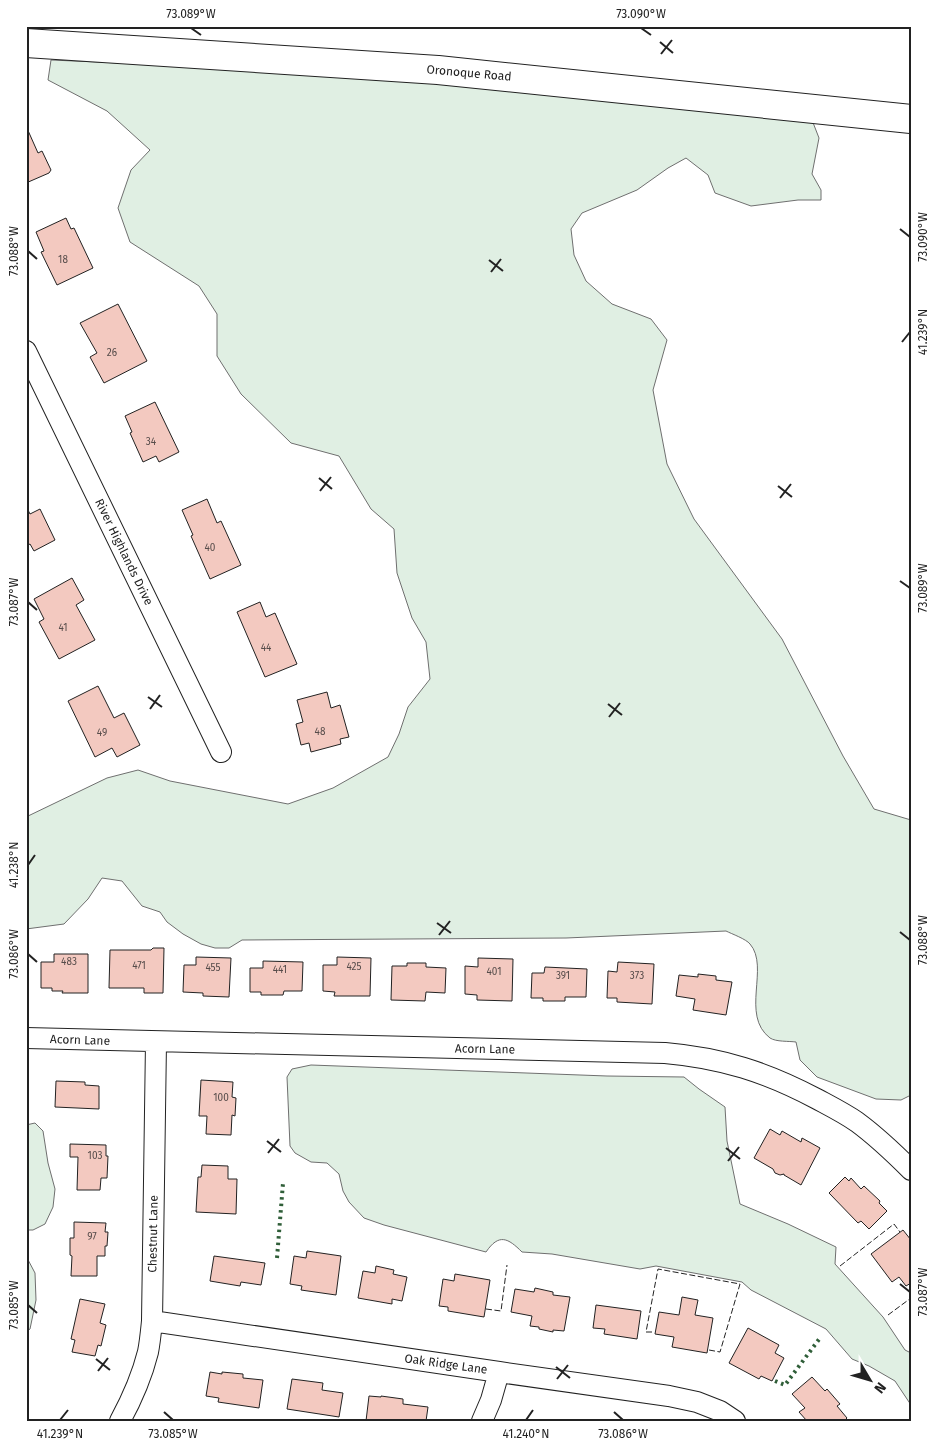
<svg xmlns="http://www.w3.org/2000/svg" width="937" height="1447" font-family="'Fira Sans',sans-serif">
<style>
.green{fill:#e0efe3;stroke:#6f6f6f}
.building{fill:#f3c9c0;stroke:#222}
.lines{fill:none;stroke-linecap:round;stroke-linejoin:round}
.street-casing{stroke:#222;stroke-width:22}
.secondary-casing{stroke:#222;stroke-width:30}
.street{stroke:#fff;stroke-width:20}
.secondary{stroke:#fff;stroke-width:28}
.hedge{stroke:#2f5e38;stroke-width:4;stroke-dasharray:2.5 4;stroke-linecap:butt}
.fence{stroke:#222;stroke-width:1;stroke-dasharray:6 2.5;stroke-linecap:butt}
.ticks{fill:none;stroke:#222;stroke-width:2}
.labels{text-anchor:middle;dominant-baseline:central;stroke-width:4;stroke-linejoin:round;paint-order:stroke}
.number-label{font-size:10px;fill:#564c4a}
.street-label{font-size:12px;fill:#222;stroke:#fff}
.neatline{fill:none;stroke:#222;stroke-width:2}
.ticks-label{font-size:12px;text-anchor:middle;fill:#222}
</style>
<rect width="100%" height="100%" fill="#fff"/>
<path class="green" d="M51,60L283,70L550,94L812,120L819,138L812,174L821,190V200H798L751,206L715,193L708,175L686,158L668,168L637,190L582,213L571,229L574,255L586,281L612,304L651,319L667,340L653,390L667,464L694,519L782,639L843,756L874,809L911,820V1095L901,1100L876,1099L817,1077L800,1060L796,1042C789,1041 776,1042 770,1038C740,1015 770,967 750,944C746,939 732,934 726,931L566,938L242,940L229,948H215L201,944L183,934L167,922L160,912L142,906L122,881L102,878L88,899L64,924L26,929V817L107,778L138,770L170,781L288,804L333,788L388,757L399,734L408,707L430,679L426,642L412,618L397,573L394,529L371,509L339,456L291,443L241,394L217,356V314L199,286L130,242L118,208L131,170L150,150L107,111L48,80Z
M311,1065L607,1076L684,1077L699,1089L725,1107L727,1141L740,1204L788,1224L836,1247L835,1264L883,1317L905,1350L911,1353V1405L895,1381L869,1366L852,1359L826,1329L751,1290L742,1282L656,1266L640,1269L552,1254L522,1252C508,1238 499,1233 486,1252L384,1225L364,1218L349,1202L343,1191L339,1174L327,1163L311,1162L295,1153L290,1146L287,1077L292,1069Z
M35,1123L43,1131L48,1163L55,1189L53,1207L45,1224L33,1230H26V1125Z
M26,1256L35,1273L36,1300L30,1329L26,1332Z"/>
<path class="building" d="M26,126L38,153L42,151L51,170L49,173L26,183Z
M66,218L71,229L74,228L93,268L57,285L41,252L44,251L36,232Z
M118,304L147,361L104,383L90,357L97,353L80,323Z
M155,402L179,452L159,462L156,456L143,462L130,433L132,432L125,416Z
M207,499L217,523L221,521L241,565L210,579L191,536L193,535L182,510Z
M26,506L30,514L40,509L55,540L34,551L30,544L26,546Z
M72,578L84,600L76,605L95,640L59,659L39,622L44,619L34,599Z
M260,602L266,617L275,613L297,664L265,677L237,612Z
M98,686L114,718L124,713L140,745L117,757L112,748L95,757L68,701Z
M327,692L331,708L340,705L349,737L340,739L341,744L311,752L309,743L301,745L296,724L303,722L297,700Z
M153,948H164L163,993H144V988H109L110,950H151Z
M54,954H88V993H62L63,991H52V988H41V962H54Z
M196,957L231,958L229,997L203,996V993L183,992L184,965H196Z
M337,957L371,958L370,996H334L335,992L323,991V965H337Z
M478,958L513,959L512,1001L477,1000V995L465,994V966L478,967Z
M263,961L303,962L302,991H284L283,995H261V992H250V968H263Z
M618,962L654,964L652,1004L617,1002V998H607L608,971L617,972Z
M407,963H426V967L446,968L445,993L426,992L425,1001L391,1000L392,966H407Z
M545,967L587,969L586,997H565V1001H543V998H531L532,973H544Z
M698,974L716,976V980L732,982L726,1015L693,1010L695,999L676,996L679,975L698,977Z
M201,1080L233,1082L232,1097L236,1098L235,1116L232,1115L231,1135L206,1134L207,1116H199Z
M56,1081L85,1082V1085L99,1086V1109L55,1107Z
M770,1129L780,1135L782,1131L801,1142L802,1138L820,1148L801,1185L784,1175V1174L780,1175L775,1173L773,1169L754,1158Z
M70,1144L106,1145V1156H108L107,1178H101L100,1190H77L78,1157H70Z
M202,1165L228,1166V1179H237L236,1214L196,1212L198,1177H201Z
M845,1177L849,1181L851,1178L861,1189L864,1186L880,1201L879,1203L887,1211L869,1229L861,1221L858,1223L829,1193Z
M74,1222L106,1223L105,1232H108L107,1246H105V1256H97V1276H71L72,1256L70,1255V1238H74Z
M903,1230L911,1240V1283L906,1286L899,1277L892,1282L871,1254Z
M307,1251L341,1256L336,1295L301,1290L302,1286L290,1284L294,1256L306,1258Z
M214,1256L265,1263L261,1285L241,1282L240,1286L210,1281Z
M376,1266L394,1270L393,1274L407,1277L402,1301L392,1299V1304L358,1298L363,1271L375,1273Z
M455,1274L490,1280L484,1317L448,1311V1307L439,1306L443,1279L454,1281Z
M535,1288L553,1292V1295L570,1297L564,1331L553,1330V1332L539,1329V1327L530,1326L532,1316L511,1312L515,1289L534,1292Z
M682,1297L698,1300L695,1315L713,1318L707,1353L672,1347L674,1337L655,1334L659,1312L679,1315Z
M80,1299L105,1304L100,1323L106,1325L101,1346L98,1345L95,1356L72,1352L75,1340L71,1339Z
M596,1305L641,1311L637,1339L604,1334L605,1329L593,1328Z
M748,1328L779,1345L775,1353L784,1358L772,1381L761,1376L759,1379L729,1363Z
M210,1372L222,1374V1372L243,1374V1378L263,1380L259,1408L218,1402L219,1398L206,1396Z
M812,1377L825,1391L827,1389L840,1404L837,1406L847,1418L844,1421H807L799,1412L805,1408L792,1394Z
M292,1379L323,1383L322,1390L343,1393L339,1417L287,1409Z
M369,1396L381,1397V1396L403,1399V1404L428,1407L426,1421H366Z"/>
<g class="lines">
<defs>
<path id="street" d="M26,351L221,752
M26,1038L665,1053C722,1058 766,1072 817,1099C830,1106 844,1113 857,1122C876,1136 894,1153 911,1170
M152,1321L499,1372L669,1396L697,1402L720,1411L735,1421
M120,1421C132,1399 142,1376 148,1352C150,1342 151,1331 152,1321L156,1042
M482,1421L491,1400L499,1372"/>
<path id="secondary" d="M26,43L438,70L911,119"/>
</defs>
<use href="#street" class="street-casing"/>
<use href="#secondary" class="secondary-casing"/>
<use href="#street" class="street"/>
<use href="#secondary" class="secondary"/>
<path class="hedge" d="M277,1258L283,1183
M775,1381L785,1385L820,1338"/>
<path class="fence" d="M840,1266L894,1224L900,1232
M486,1309L501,1311L507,1265
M888,1315L911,1298
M652,1332H646L658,1269L740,1284L720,1352L709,1350"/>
</g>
<path class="ticks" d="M191,28L201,35M641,28L651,35M660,42L673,53M661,54L672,40M900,229L910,237M28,251L37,259M489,260L503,271M491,272L501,259M902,342L910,332M319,478L332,489M778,486L792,497M320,491L331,477M780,498L791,484M900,581L910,588M28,602L37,610M148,697L162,707M608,704L622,715M150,709L160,695M609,717L620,703M28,865L35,855M437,923L451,933M900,932L910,940M439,935L450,921M28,954L37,962M267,1141L281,1152M726,1148L740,1159M268,1153L279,1139M728,1161L739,1147M900,1284L910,1292M28,1305L37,1313M96,1359L110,1370M556,1367L570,1378M98,1371L108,1358M557,1379L568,1365M164,1412L173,1420M614,1412L623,1420M60,1420L68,1410M526,1420L533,1410"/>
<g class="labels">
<g class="number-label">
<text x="63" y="260">18</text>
<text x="112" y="353">26</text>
<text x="151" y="442">34</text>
<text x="210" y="548">40</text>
<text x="63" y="628">41</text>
<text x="266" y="648">44</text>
<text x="320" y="732">48</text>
<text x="102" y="733">49</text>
<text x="69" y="962">483</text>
<text x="139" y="966">471</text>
<text x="354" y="967">425</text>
<text x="213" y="968">455</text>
<text x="280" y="970">441</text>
<text x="494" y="972">401</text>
<text x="563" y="976">391</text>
<text x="637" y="976">373</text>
<text x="221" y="1098">100</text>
<text x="95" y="1156">103</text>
<text x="92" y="1237">97</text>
</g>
<g class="street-label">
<text transform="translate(469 73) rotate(5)">Oronoque Road</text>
<text transform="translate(124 552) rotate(64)">River Highlands Drive</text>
<text transform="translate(80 1040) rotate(2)">Acorn Lane</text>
<text transform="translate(485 1049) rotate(1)">Acorn Lane</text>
<text transform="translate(153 1234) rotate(-89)">Chestnut Lane</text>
<text transform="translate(446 1364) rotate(8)">Oak Ridge Lane</text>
</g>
</g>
<rect width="937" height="1447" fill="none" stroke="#ffffff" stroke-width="55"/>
<g transform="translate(870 1380) rotate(128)" stroke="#ffffff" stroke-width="4" paint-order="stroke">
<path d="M0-4L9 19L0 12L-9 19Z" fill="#222222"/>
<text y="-8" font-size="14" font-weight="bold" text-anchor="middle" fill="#222222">N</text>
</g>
<rect x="28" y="28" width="882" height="1392" class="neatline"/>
<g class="ticks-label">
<text x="191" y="18">73.089°W</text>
<text x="641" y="18">73.090°W</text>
<text transform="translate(923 237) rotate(-90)" y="4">73.090°W</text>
<text transform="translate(14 251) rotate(-90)" y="4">73.088°W</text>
<text transform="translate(923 332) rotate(-90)" y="4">41.239°N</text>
<text transform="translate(923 588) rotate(-90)" y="4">73.089°W</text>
<text transform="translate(14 602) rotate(-90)" y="4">73.087°W</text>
<text transform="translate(14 865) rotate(-90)" y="4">41.238°N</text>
<text transform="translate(923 940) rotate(-90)" y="4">73.088°W</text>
<text transform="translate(14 954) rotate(-90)" y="4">73.086°W</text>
<text transform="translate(923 1292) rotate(-90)" y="4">73.087°W</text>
<text transform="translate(14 1305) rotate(-90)" y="4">73.085°W</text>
<text x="60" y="1438">41.239°N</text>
<text x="173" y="1438">73.085°W</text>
<text x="526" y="1438">41.240°N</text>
<text x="623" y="1438">73.086°W</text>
</g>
</svg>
